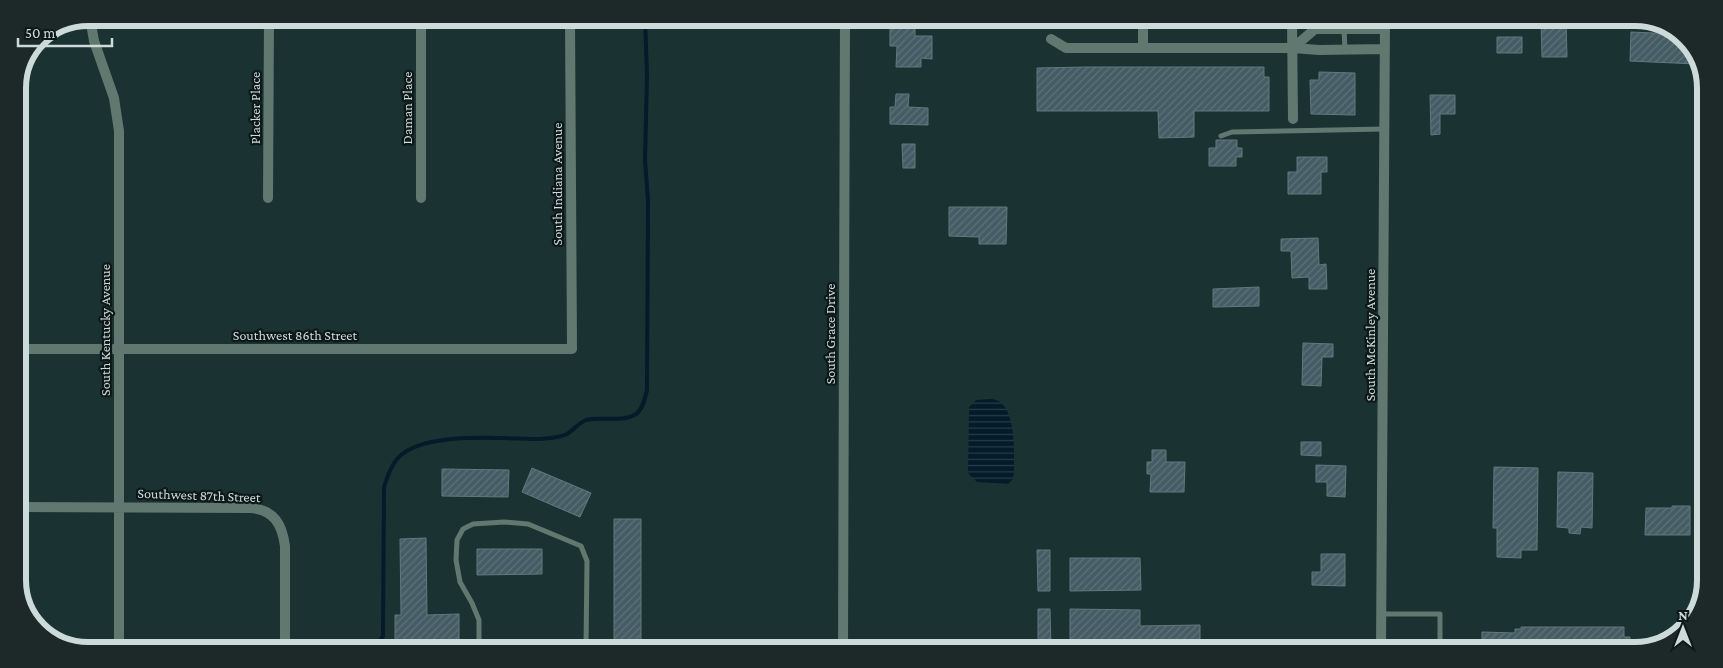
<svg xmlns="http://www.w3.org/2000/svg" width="1723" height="668" font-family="'Crimson Pro',serif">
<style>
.water{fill:url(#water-rules)}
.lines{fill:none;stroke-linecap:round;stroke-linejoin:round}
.stream{stroke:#041b2a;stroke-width:4}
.building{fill:url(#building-hatch);stroke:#607980}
.lane{stroke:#60786f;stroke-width:5}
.street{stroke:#60786f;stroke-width:10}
.labels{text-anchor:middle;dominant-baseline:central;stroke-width:4.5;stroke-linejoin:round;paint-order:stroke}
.street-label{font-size:14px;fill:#ccdbda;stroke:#0e1818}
.rim{fill:none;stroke:#ccdbda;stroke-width:6}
</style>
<defs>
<pattern id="water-rules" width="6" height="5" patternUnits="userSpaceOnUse" patternTransform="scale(1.25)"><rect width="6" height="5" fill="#041b2a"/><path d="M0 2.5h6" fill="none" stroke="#273c48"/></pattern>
<pattern id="building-hatch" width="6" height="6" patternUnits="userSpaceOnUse" patternTransform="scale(1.25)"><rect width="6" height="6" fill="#445c63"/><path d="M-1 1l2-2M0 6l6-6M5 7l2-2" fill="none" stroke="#5e7379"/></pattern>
</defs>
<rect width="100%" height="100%" fill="#1a3332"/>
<path class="water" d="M976,400C981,400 990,398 996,400C1017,407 1014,455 1014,473L1013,479L1008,484L977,482L968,473L969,407Z"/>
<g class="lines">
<path class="stream" d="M375,647L383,636L384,487C387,478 390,467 397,459C421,430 504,439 540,439C549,438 559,438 567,434C574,430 578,423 586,420C601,416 622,423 636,414C643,409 645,398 647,390L648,200L645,160L647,75L645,19"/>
</g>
<path class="building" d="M1541,21H1566L1567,57H1542Z
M890,22H915V36H932V59L921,58V67H896L897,46H890Z
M1631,32L1676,34L1691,45L1696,57V64L1630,61Z
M1497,37H1522V53H1497Z
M1088,67H1264V77H1269V111H1194V137L1159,138L1158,111H1037V68Z
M1319,72L1355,73V115L1311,114L1310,80H1319Z
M896,94H909L908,107L928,108V125L890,124V107H895Z
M1430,95H1455V114H1440V134L1431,135Z
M1216,140H1237V148H1242V157H1236V166H1209V148H1216Z
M902,144H915V168H903Z
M1297,157H1327V172H1321V194H1288V172H1297Z
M949,207H1007L1006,244H979V237L949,236Z
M1318,238L1319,265L1326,264L1327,289H1309V277L1292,278L1291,251H1281V239Z
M1259,287V306L1213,307V289Z
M1303,343L1333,344V357H1322L1321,386L1302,385Z
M1301,442H1321V456L1301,455Z
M1152,450H1166V462H1185L1184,492H1150L1151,474H1147V462H1152Z
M1316,465L1346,466L1345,497L1327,496V482H1316Z
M1494,467L1538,468L1537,550H1521V558L1497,557V528H1493Z
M532,468L591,493L580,517L522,492Z
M442,469L509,470L508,497L442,496Z
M1558,472L1593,473L1592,528L1581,527L1580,534L1569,533V528L1557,527Z
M1672,506H1690V535H1645L1646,508H1672Z
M614,519H641V648H614Z
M426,538L427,615L459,614V641H395V615H401L400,539Z
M477,549H542V574L477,575Z
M1037,550H1050V591H1038Z
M1321,554H1345V586L1312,585V572H1321Z
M1070,558H1140L1141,590L1070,591Z
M1038,609H1050L1051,649H1038Z
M1070,609L1140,610V626L1200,625V643L1070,641Z
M1521,627H1624V637H1630V650H1482V632L1515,633V629H1521Z"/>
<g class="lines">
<path class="lane" d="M1344,29L1345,50
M1221,136L1232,132L1384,129
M1381,614H1440V650
M479,648V620L472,603L460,582L456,560L457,540L463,529L473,524L504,522L528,524L581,546L587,561L586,648"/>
<path class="street" d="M90,18L94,41L114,98L119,131V647
M421,18V198
M1292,20L1293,119
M1051,39L1066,48H1293L1319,50L1385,49
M1143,48V20
M1293,48L1315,29H1385
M268,198L269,18
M18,349H572L570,19
M18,507L251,508C274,510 282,524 285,546V647
M843,649L845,19
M1381,650L1385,21"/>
</g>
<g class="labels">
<g class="street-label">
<text transform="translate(255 108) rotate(-90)">Placker Place</text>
<text transform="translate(407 108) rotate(-90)">Daman Place</text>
<text transform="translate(557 184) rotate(-90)">South Indiana Avenue</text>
<text transform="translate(105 330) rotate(-90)">South Kentucky Avenue</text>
<text transform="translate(830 334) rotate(-90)">South Grace Drive</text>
<text x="295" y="335">Southwest 86th Street</text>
<text transform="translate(1370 335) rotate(-90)">South McKinley Avenue</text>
<text transform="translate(199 495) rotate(2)">Southwest 87th Street</text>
</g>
</g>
<path d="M0 0H1723V668H0ZM88 26H1635A62 62 0 0 1 1697 88V580A62 62 0 0 1 1635 642H88A62 62 0 0 1 26 580V88A62 62 0 0 1 88 26Z" fill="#1d2828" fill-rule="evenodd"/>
<path class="rim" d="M88 26H1635A62 62 0 0 1 1697 88V580A62 62 0 0 1 1635 642H88A62 62 0 0 1 26 580V88A62 62 0 0 1 88 26Z"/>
<g transform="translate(1683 628)" stroke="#0e1818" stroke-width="4" paint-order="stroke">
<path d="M0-4L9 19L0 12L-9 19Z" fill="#ccdbda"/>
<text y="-8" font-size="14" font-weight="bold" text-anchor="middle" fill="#ccdbda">N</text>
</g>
<path d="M18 38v8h94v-8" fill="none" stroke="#ccdbda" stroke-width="2.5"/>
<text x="25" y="38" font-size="15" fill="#ccdbda" stroke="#0e1818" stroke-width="4" paint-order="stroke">50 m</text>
</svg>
